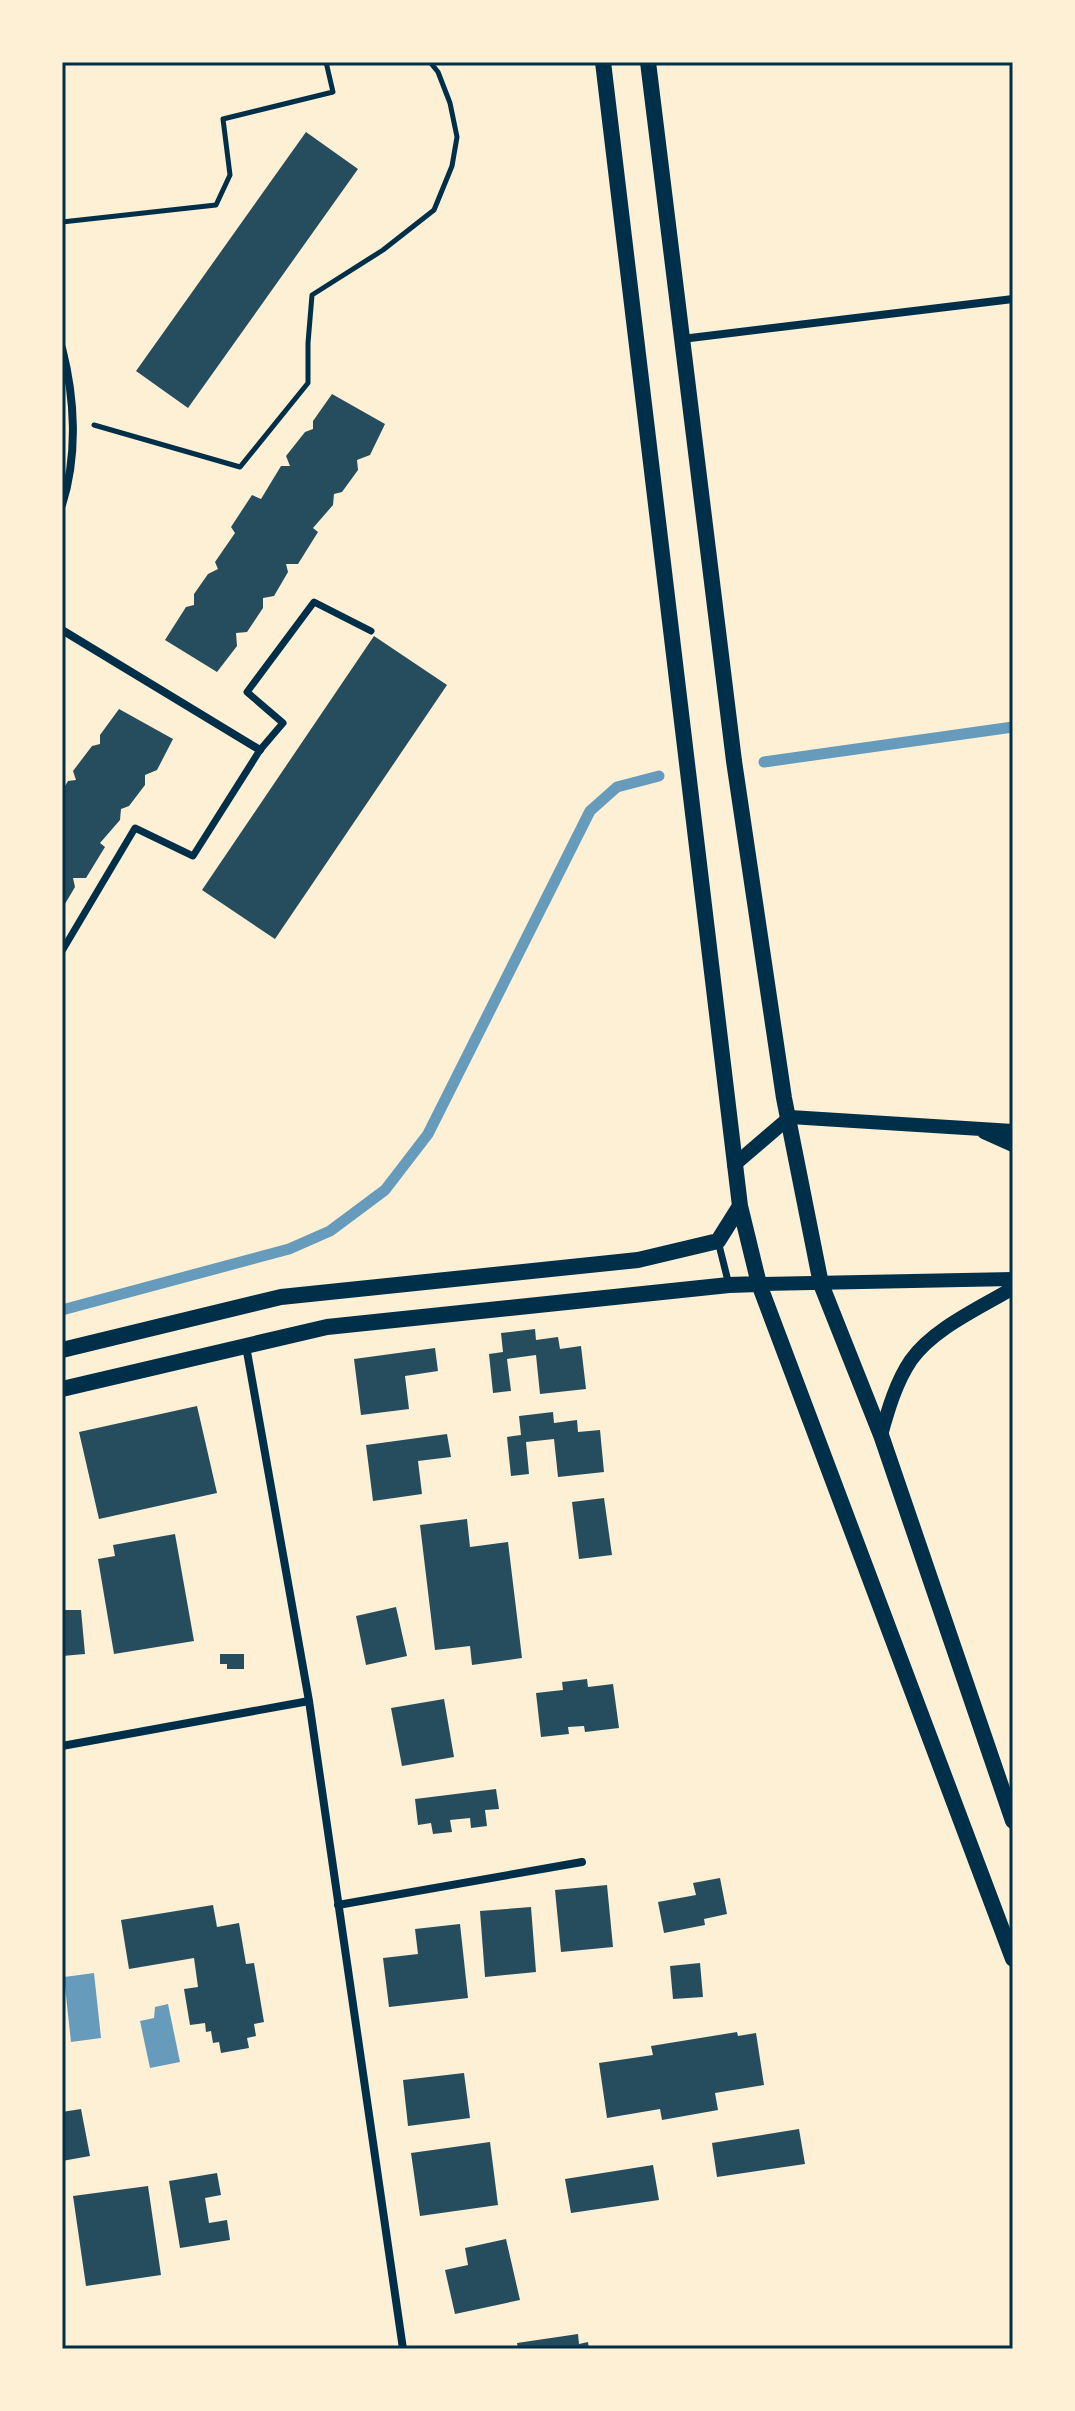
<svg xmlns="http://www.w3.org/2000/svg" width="1075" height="2411" font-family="'IBM Plex Sans',sans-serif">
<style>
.water{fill:#669bbc}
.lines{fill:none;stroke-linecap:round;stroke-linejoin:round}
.stream{stroke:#669bbc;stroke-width:11}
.building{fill:#264d5e}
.path{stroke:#003049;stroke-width:5}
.pedestrian{stroke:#003049;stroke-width:7}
.minor{stroke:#003049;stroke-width:8}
.tertiary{stroke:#003049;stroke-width:14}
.secondary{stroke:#003049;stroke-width:16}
.neatline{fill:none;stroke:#003049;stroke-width:3}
</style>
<rect width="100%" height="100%" fill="#fdf0d5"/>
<path class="water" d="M94,1973L101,2038L71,2042L64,1977Z
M168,2004L180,2062L150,2068L140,2021L154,2018L155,2007Z"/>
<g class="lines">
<path class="stream" d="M764,762L1013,727
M62,1310L289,1249L330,1231L385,1190L428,1134L590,811L617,787L659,776"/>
</g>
<path class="building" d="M306,132L358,169L188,408L136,371Z
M332,394L385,424L370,455L357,460L358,470L342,492L334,494L333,505L313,528L318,532L298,564H286L288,572L274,596L263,598V608L247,632L236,633L237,646L217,672L165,640L186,607L194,605V594L208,574L218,569L215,562L235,533L231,527L252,495L261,499L281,466H290L286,456L305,432L313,429V421Z
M374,636L447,685L275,939L202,890Z
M119,709L173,739L157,770L145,775V785L129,806L121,809L120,820L100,843L105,847L86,878H73L75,887L62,909V791L68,781L76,780L73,771L92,746L100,744V735Z
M535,1329L536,1340L558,1337L560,1349L581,1346L586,1389L540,1394L536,1355L507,1359L511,1391L493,1393L489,1354L503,1352L501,1333Z
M435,1348L438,1371L405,1376L409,1409L361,1415L354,1359Z
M197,1406L217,1493L99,1519L79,1432Z
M553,1412L554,1423L577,1420L578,1432L600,1430L604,1472L558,1477L554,1439L526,1442L529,1474L511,1476L507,1437L521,1435L519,1416Z
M447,1434L451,1457L418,1461L422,1494L373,1501L366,1445Z
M604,1498L612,1555L579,1559L572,1502Z
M467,1519L470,1547L508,1542L522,1658L472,1665L470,1646L435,1650L420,1525Z
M175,1534L194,1641L114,1654L98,1559L115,1556L113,1545Z
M396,1607L407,1656L366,1665L356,1616Z
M62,1610H81L85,1654L62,1656Z
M220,1654H244V1669H227V1664H220Z
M587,1679L588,1687L613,1684L619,1728L585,1732L584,1726L568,1727L569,1734L541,1737L536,1693L563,1690L562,1682Z
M444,1699L454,1757L402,1766L391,1708Z
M496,1789L499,1809L485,1810L487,1826L471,1828L470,1818L450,1820L452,1832L433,1834L431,1823L418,1825L415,1799Z
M720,1878L727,1914L704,1919L705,1925L664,1933L658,1902L696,1895L693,1883Z
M607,1885L613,1947L561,1952L555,1890Z
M213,1905L217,1927L239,1923L246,1964L254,1963L264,2022L254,2024L256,2036L247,2038L249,2048L221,2053L219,2042L213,2043L211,2031L206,2032L205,2023L190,2025L184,1989L198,1987L194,1958L129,1969L121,1920Z
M531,1907L536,1972L485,1977L480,1911Z
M460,1924L468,1998L389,2007L383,1958L418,1954L415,1929Z
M700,1963L703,1997L673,1999L670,1966Z
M737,2032L738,2036L756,2033L764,2085L715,2093L718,2110L662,2120L660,2109L607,2118L599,2063L653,2055L651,2046Z
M464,2073L470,2118L408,2126L403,2080Z
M81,2109L90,2156L62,2161V2112Z
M799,2129L805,2164L717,2177L712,2143Z
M490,2142L498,2205L420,2216L411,2153Z
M653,2165L659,2200L571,2213L565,2179Z
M217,2173L221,2195L205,2198L209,2223L227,2220L230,2240L180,2248L169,2181Z
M148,2186L161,2275L86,2286L73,2196Z
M506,2239L520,2300L455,2314L445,2270L468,2265L465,2248Z
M578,2334L579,2344L588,2342L589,2349H518L517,2343Z"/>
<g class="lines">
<path class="path" d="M62,222L216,205L230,175L223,119L333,92L326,62
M94,425L240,467L308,383V343L312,295L383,250L434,210L452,166L457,137L450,103L438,72L430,62"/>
<path class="pedestrian" d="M62,951L135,828L193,856L260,750L283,723L247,692L314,602L371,631
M718,1241L729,1285"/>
<path class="minor" d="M682,339L1013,299
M62,348C75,398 78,455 62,505
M62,630L260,750
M246,1346L309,1701L403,2349
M62,1746L309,1701
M338,1905L582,1862"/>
<path class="tertiary" d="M984,1132L1013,1145
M734,1165L790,1117L1013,1131
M759,1284L1013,1279
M881,1435C888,1410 896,1382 911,1360C934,1328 980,1308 1013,1288"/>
<path class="secondary" d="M603,62L740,1206L759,1284L1013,1959
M648,62L734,761L784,1098L821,1284L881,1435L1013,1821
M62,1350L281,1297L638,1260L718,1241L740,1206
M62,1389L327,1327L729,1285L759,1284"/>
</g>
<rect width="1075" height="2411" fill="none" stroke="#fdf0d5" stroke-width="128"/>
<rect x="64" y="64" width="947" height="2283" class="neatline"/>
</svg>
